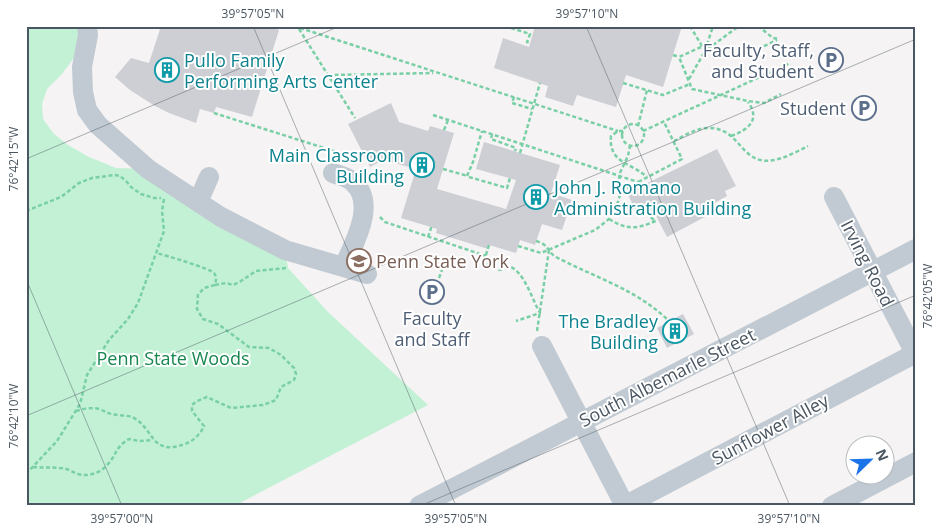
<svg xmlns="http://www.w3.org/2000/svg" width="942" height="532" font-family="'Open Sans',sans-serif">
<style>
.green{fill:#c3f1d5}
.building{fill:#cdcfd5}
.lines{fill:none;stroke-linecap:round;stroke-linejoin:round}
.path{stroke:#7ad0a6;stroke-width:2.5;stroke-dasharray:4 2.5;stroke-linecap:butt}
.minor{stroke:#c1cad2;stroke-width:20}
.ticks{fill:none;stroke:#4a5661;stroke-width:1;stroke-opacity:0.45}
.labels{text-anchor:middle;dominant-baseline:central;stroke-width:4;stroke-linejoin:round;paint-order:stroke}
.service-label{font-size:18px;fill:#4e5e75;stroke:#fff;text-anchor:end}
.culture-label{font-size:18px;fill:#0d838f;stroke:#fff;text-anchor:start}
.education-label{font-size:18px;fill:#785e54;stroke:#fff;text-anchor:start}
.street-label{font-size:18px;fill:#4a5661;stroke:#fff}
.park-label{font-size:18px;fill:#17864f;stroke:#fff}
.neatline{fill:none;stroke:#4a5661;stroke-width:2}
.ticks-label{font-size:12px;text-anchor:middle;fill:#4a5661}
</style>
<rect width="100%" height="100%" fill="#f5f3f3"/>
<path class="green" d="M26,26H87L76,55L62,74L47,89L42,104L43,119L54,134L68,145L89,157L116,168L148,169L285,250L288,268L328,312L428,405L234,506H26Z"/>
<path class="building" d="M161,26H268L279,30L252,117L216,107L214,113L200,109L196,123L169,113L155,106L130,90L115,77L131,58L149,63Z
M535,26H682L663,87L626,75L616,107L577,95L573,106L545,97L548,86L494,68L503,38L529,47Z
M391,103L399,122L428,131L430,126L454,133L437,189L506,209L516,180L476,169L484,142L560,165L551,193L572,200L562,230L542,224L535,245L520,240L516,253L489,245L488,249L436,233L437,229L401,218L416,169L383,160L370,167L348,124Z
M717,149L736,186L725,191L727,196L715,203L718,210L667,237L653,210L639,217L627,193Z
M683,314L694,334L667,348L657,328Z"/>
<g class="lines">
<path class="path" d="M294,26L618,131
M505,26L530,34L527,42L530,43
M690,26L705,51L739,26
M758,26L773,38L778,39
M299,29L355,118
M701,47L679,57L692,89L748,101L764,103L781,94
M758,49L777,40
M673,55L679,57
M328,75L433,73
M689,79L705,51L713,26
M623,83L663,95L690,84
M514,97L512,103L532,109
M214,113L340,153L338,159
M433,115L638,182
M622 135a11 11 0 1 1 22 0a11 11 0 1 1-22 0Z
M638,126L647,90
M444,130L448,120
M623,131H618L611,136C608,163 632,163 647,177
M643,131L790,63
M492,134L491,139L516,148L515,151
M731,136C748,130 761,120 748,102
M674,141C684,136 698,127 710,128C717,128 725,131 731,136C738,142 743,150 750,155C767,169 792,154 808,146
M520,153L540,83
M443,169L468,176
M467,176L473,162L482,131
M469,177L507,188L510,178
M621,191L682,159L664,122
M26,211L61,197L79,183L92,178L115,175L120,176L126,181L131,187L141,194L154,198H161
M646,213L655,221
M380,217L385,222L486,256
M609,219C629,231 637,229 658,220
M428,237L432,225
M536,241C550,245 546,251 556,257C596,278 636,289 669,321
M489,245L485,258L488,264L499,270L511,267C525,274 532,299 540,313L516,321
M518,246L541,253L595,230L609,219L618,202L621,191L619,175L628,156L630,146
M439,278L442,270
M215,285L226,283L233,285L241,281L256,271L286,268
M537,331L549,250
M76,411C83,409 91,407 99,409C104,410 107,414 113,414C119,416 126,415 132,417C154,427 150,457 185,444C193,441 200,435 204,426L192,411V405L197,401L207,397L231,408L263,405L276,400L281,387L294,380L296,374L294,368L281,355L269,348L249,347L218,324L203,319L197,309L198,295L204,288L215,285C216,280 217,277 214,273C211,269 165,255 156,253
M33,467C42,468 51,467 60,468C67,468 72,472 78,474C89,477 100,473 107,465C117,455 115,447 129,439L139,441L152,440
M26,474L57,441L80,404L87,375L109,340L128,319L138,303L164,231L162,211L164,199"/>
<path class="minor" d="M87,26L88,35L82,67L83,92L87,110L98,125L148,169L221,217L285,250L367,274
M333,173C340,176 349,177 354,183C377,205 353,244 344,267
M834,197L916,355
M198,202L209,177
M542,346L625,506
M419,506L916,249
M624,506L916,353
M832,506L916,462"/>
</g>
<path class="ticks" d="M253,26L456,506M586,26L790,506M26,159L340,26M26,279L122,506M26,416L916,39M420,506L916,295"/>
<defs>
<symbol id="parking-ring" viewBox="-11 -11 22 22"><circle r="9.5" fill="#fff" stroke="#5c6f8a" stroke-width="1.5"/><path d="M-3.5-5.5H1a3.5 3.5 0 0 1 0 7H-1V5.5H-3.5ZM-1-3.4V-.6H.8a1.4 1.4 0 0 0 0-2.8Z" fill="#5c6f8a"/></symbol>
<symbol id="building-ring" viewBox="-11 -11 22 22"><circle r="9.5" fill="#fff" stroke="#0f9aa8" stroke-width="1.5"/><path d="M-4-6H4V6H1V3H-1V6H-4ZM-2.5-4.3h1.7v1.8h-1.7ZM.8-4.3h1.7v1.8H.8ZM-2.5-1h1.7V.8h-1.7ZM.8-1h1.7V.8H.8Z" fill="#0f9aa8"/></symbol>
<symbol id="university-ring" viewBox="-11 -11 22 22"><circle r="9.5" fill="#fff" stroke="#8d6e63" stroke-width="1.5"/><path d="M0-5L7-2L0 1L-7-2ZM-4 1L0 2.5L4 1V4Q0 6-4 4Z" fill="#8d6e63"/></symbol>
</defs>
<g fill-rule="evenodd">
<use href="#parking-ring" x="817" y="46" width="28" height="28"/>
<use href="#building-ring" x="153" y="56" width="28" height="28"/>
<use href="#parking-ring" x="850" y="94" width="28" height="28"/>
<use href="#building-ring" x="408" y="151" width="28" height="28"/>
<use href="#building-ring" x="522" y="183" width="28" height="28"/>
<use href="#university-ring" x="345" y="247" width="28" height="28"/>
<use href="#parking-ring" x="418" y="278" width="28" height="28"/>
<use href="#building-ring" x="661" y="317" width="28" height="28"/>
</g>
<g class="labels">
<g class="service-label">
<text x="814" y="50">Faculty, Staff,<tspan x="814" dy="21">and Student</tspan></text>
<text x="846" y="108">Student</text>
<text x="432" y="318" text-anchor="middle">Faculty<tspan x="432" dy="21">and Staff</tspan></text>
</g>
<g class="culture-label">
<text x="184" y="60">Pullo Family<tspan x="184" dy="21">Performing Arts Center</tspan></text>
<text x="404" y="155" text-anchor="end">Main Classroom<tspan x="404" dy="21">Building</tspan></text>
<text x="554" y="187">John J. Romano<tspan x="554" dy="21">Administration Building</tspan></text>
<text x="658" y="321" text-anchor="end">The Bradley<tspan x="658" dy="21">Building</tspan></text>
</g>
<g class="education-label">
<text x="376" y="261">Penn State York</text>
</g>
<g class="street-label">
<text transform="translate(868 263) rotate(63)">Irving Road</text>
<text transform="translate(667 377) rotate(-27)">South Albemarle Street</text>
<text transform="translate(770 429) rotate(-28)">Sunflower Alley</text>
</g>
<g class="park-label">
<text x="173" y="358">Penn State Woods</text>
</g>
</g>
<rect width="942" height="532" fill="none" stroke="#ffffff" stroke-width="55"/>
<g transform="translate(870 460) rotate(67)"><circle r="24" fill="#ffffff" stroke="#b7bbc0"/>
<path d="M0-4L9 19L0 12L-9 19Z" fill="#1a73e8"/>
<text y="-8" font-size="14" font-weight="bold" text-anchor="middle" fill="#4a5661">N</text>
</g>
<rect x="28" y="28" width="886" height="476" class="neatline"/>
<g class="ticks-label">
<text x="253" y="18">39°57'05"N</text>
<text x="587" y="18">39°57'10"N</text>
<text transform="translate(14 159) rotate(-90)" y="4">76°42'15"W</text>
<text transform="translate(928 296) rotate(-90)" y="4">76°42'05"W</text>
<text transform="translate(14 416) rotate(-90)" y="4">76°42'10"W</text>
<text x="122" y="523">39°57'00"N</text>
<text x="456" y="523">39°57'05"N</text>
<text x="789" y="523">39°57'10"N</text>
</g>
</svg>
